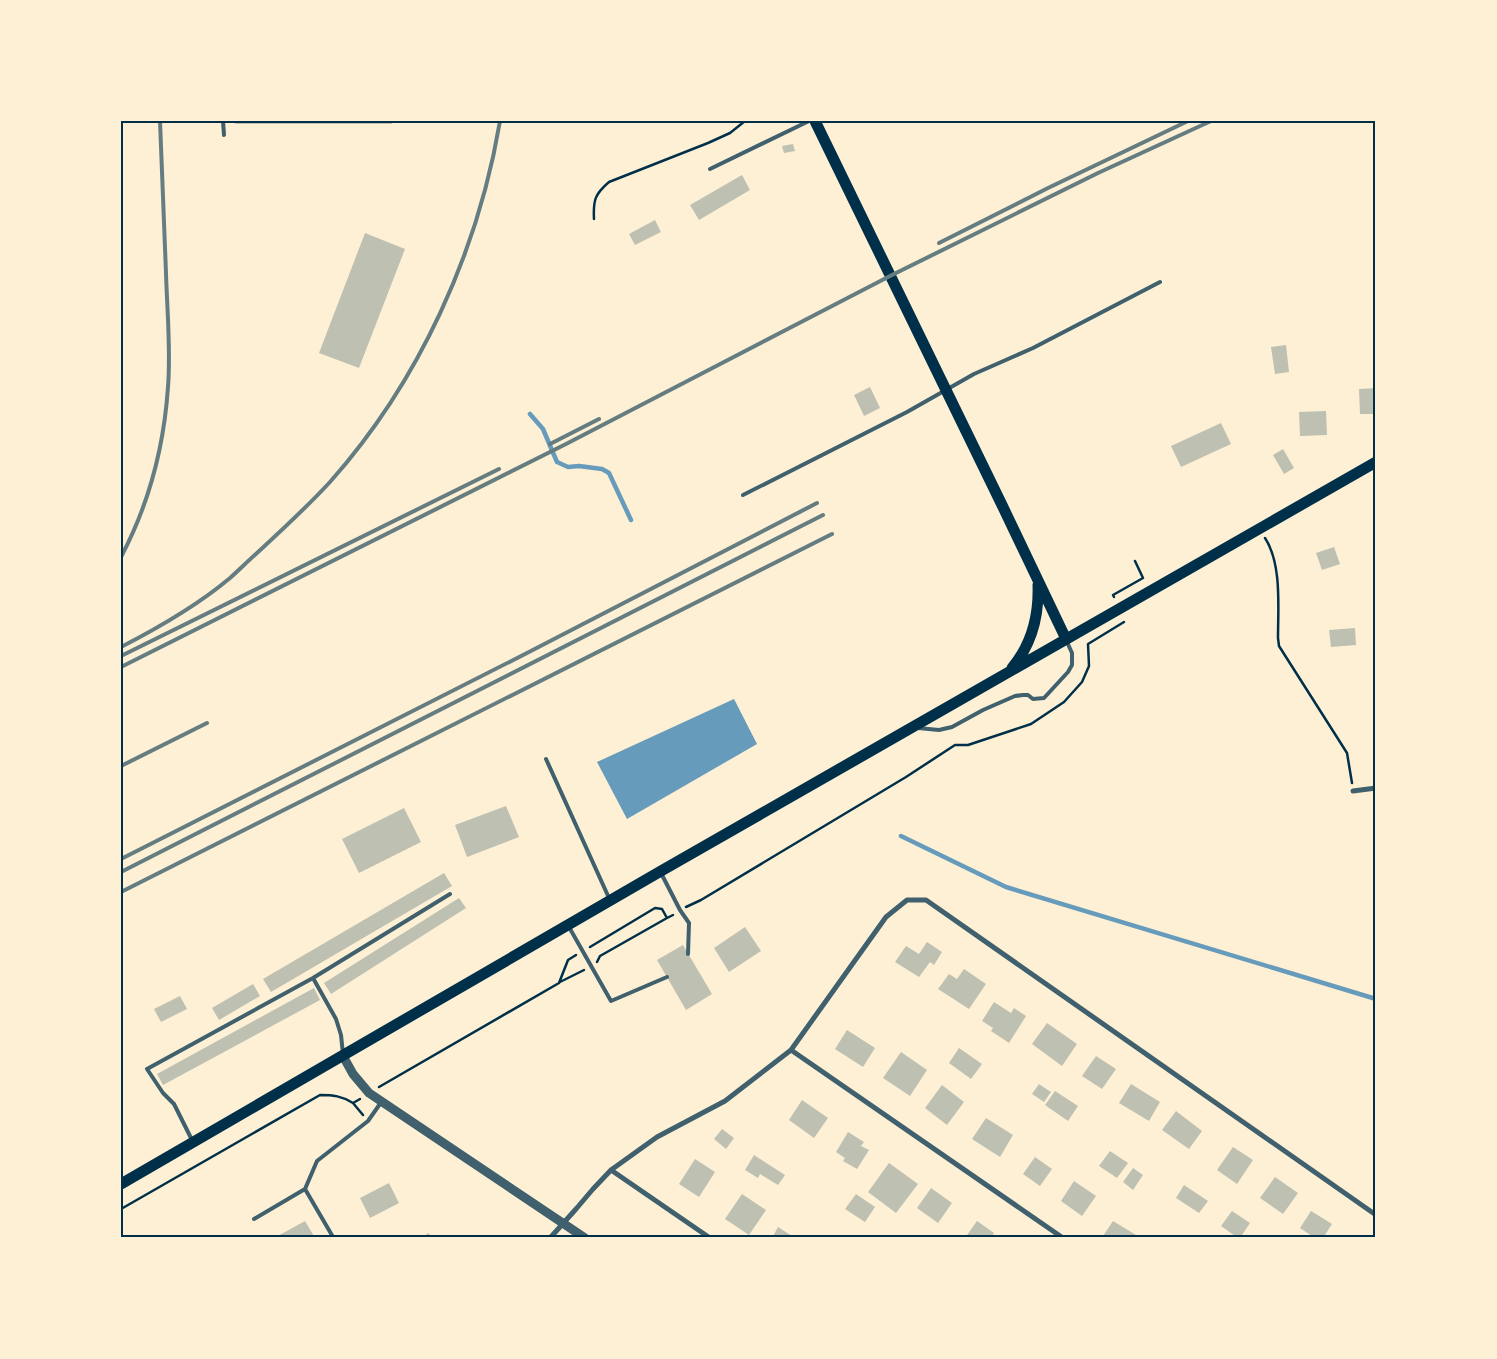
<svg xmlns="http://www.w3.org/2000/svg" width="1497" height="1359" font-family="Inter,sans-serif">
<style>
.water{fill:#669bbc}
.lines{fill:none;stroke-linecap:round;stroke-linejoin:round}
.stream{stroke:#669bbc;stroke-width:4.5}
.building{fill:#bec0b2}
.path{stroke:#003049;stroke-width:2.5}
.service{stroke:#3f606c;stroke-width:4}
.minor{stroke:#3f606c;stroke-width:5}
.tertiary{stroke:#3f606c;stroke-width:9}
.primary{stroke:#003049;stroke-width:11}
.rail{stroke:#657d81;stroke-width:4}
.neatline{fill:none;stroke:#003049;stroke-width:2}
</style>
<rect width="100%" height="100%" fill="#fdf0d5"/>
<path class="water" d="M734,699L757,744L627,819L597,762Z"/>
<g class="lines">
<path class="stream" d="M530,414L543,429L557,462L568,467L579,466L602,469L609,473L631,520
M901,836L1006,887L1376,999"/>
</g>
<path class="building" d="M235,121H392V124H235Z
M793,144L795,151L784,153L782,146Z
M742,175L750,190L699,220L690,205Z
M655,220L661,232L635,245L629,234Z
M365,233L405,249L359,368L319,353Z
M1286,345L1289,372L1275,374L1271,347Z
M870,387L880,408L864,416L854,395Z
M1376,388V414H1360L1359,389Z
M1326,411L1327,435L1300,436L1299,412Z
M1221,423L1231,444L1181,467L1171,446Z
M1283,449L1294,468L1284,474L1273,455Z
M1334,547L1340,564L1322,570L1316,553Z
M1355,628L1356,645L1331,647L1329,630Z
M506,806L519,837L467,857L455,825Z
M404,808L421,842L359,873L342,839Z
M444,873L452,886L271,992L263,979Z
M459,898L466,908L331,994L324,983Z
M745,927L761,951L729,972L714,948Z
M927,942L942,952L934,965L930,962L919,977L895,962L906,946L919,954Z
M683,945L712,994L686,1010L657,960Z
M964,969L986,984L969,1009L938,989L949,974L957,979Z
M253,984L260,996L219,1020L212,1008Z
M314,988L320,1000L163,1085L157,1074Z
M180,996L187,1009L161,1022L154,1009Z
M994,1002L1011,1013L1014,1008L1026,1016L1009,1043L991,1031L993,1028L982,1021Z
M1047,1023L1077,1044L1062,1066L1032,1044Z
M847,1030L875,1048L863,1067L835,1049Z
M959,1048L982,1064L971,1079L949,1063Z
M901,1052L927,1070L910,1096L883,1078Z
M1096,1056L1116,1069L1102,1089L1082,1076Z
M1039,1084L1051,1092L1044,1102L1032,1094Z
M1131,1084L1160,1102L1149,1121L1119,1103Z
M942,1085L964,1102L947,1125L925,1108Z
M1055,1091L1078,1106L1068,1121L1045,1105Z
M802,1100L828,1118L814,1138L789,1120Z
M1176,1111L1202,1131L1189,1149L1162,1130Z
M986,1118L1013,1135L1000,1157L972,1139Z
M722,1129L734,1138L726,1149L714,1139Z
M848,1132L864,1142L861,1146L869,1150L857,1169L843,1161L845,1158L836,1152Z
M1233,1147L1253,1160L1237,1184L1217,1170Z
M1110,1151L1128,1163L1117,1178L1099,1166Z
M754,1155L785,1175L778,1185L760,1174L758,1178L745,1170Z
M1035,1157L1052,1169L1040,1186L1023,1174Z
M695,1159L715,1172L699,1197L679,1184Z
M889,1163L918,1184L896,1213L868,1192Z
M1133,1168L1143,1175L1133,1190L1123,1182Z
M1275,1177L1298,1193L1283,1214L1260,1198Z
M1074,1181L1096,1196L1082,1216L1061,1201Z
M389,1183L399,1203L370,1218L360,1198Z
M1184,1185L1208,1201L1199,1213L1176,1198Z
M931,1188L952,1203L938,1223L917,1208Z
M742,1194L766,1210L749,1235L725,1219Z
M856,1194L875,1207L865,1222L845,1209Z
M1232,1211L1250,1223L1240,1238H1238L1221,1226Z
M1311,1211L1332,1224L1323,1238H1315L1300,1228Z
M305,1221L315,1238H274Z
M977,1221L994,1233L991,1238H965Z
M1113,1221L1136,1235L1134,1238H1106L1103,1236Z
M778,1227L795,1238H772Z
M429,1233L431,1238H420Z"/>
<g class="lines">
<path class="path" d="M594,219C593,200 595,194 609,182L708,143L730,133L745,121
M1265,538C1282,564 1278,607 1278,638L1279,646L1347,753L1352,783
M1114,597L1113,595L1143,578L1135,561
M686,907L701,900L906,777L955,745H968L1031,724L1064,702L1082,682L1089,666L1088,644L1124,622
M590,947L655,908L662,909L667,918L673,915
M597,962L600,956L667,918
M560,982L584,970
M379,1087L559,983L568,960L576,955
M353,1103L363,1115
M121,1209L320,1095C333,1095 342,1096 353,1103L360,1099"/>
<path class="service" d="M223,121L224,135
M710,169L809,121
M743,495L907,412L974,374L1033,348L1160,282
M918,728L939,730L952,727L983,710L1015,696L1023,695H1028L1033,699L1044,698L1068,672L1072,665V653L1067,642
M546,759L609,898
M661,873L680,910L689,923L688,954
M569,927L611,1001L667,977
M313,978L336,1019L341,1035L343,1054
M192,1140L174,1104L163,1093L147,1069L313,978L450,894
M305,1189L333,1237
M254,1219L305,1189L317,1161L368,1121L382,1101"/>
<path class="minor" d="M1353,791L1376,788
M791,1050L1063,1238
M611,1170L710,1238
M550,1238L576,1209L593,1189L611,1170L657,1137L725,1101L791,1050L886,917L907,900H926L1376,1215"/>
<path class="tertiary" d="M343,1056L353,1074L369,1093L585,1238"/>
<path class="primary" d="M815,121L1002,505L1066,639
M1012,668C1032,644 1039,614 1038,585
M121,1184L661,871L1376,462"/>
<path class="rail" d="M939,243L1048,188L1188,121
M550,444L599,419
M121,557C149,504 164,446 168,387C171,349 167,310 166,273C164,222 162,172 160,121
M121,647C158,628 198,605 230,578C239,570 248,561 257,553C282,530 307,507 330,482C419,382 478,252 500,121
M121,656L499,469
M121,667L566,444L890,276L1098,173L1211,121
M121,766L207,723
M121,859L527,653L817,503
M121,872L823,515
M121,892L832,534"/>
</g>
<rect width="1497" height="1359" fill="none" stroke="#fdf0d5" stroke-width="245"/>
<rect x="122" y="122" width="1252" height="1114" class="neatline"/>
</svg>
